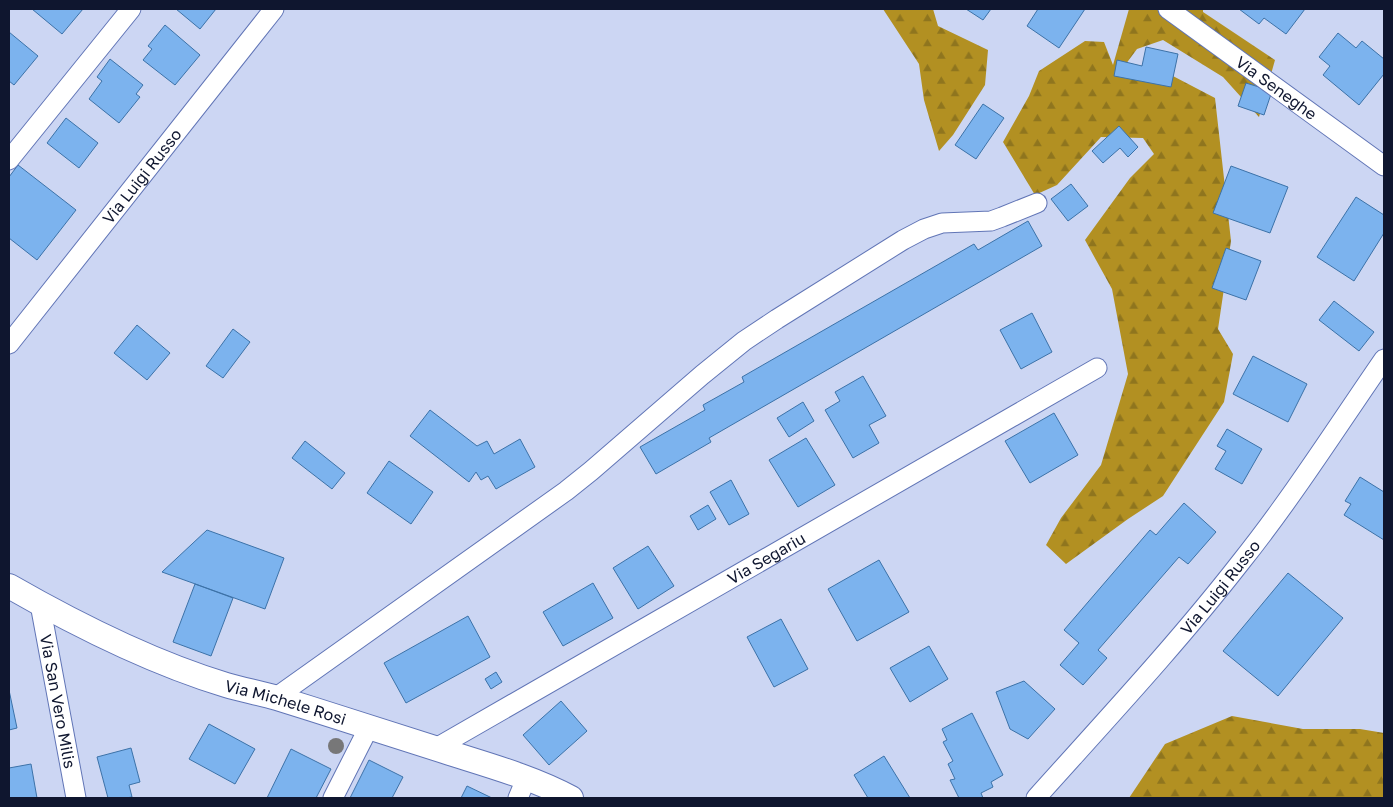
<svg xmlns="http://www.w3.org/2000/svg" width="1393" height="807" font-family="'Golos Text',sans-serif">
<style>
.forest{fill:url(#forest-firs)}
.building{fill:#7cb3ee;stroke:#3c72a8}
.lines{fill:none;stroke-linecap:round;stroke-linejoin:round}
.minor-casing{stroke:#6175b6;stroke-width:21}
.tertiary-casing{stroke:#6175b6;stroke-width:26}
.minor{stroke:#fff;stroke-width:19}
.tertiary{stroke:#fff;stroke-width:24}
.tree{fill:#777778}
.labels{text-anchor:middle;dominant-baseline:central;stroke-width:4.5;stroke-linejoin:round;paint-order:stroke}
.street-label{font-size:16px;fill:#0f162f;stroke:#f5f8ff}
</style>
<defs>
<pattern id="forest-firs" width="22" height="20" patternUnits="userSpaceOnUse" patternTransform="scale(1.25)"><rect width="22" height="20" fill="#b29022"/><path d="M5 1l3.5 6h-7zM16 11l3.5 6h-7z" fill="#8f751e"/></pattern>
</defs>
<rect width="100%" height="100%" fill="#ccd6f3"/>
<path class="forest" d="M883,9H933L938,26L988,50L985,85L953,135L939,151L924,100L919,64Z
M1129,9H1203V12L1275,60L1259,117L1223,77L1163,40L1137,49L1117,76L1171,75L1215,98L1231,241L1218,329L1233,354L1224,402L1163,496L1128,519L1066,564L1046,545L1061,518L1101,465L1128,374L1112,289L1085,240L1130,178L1154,154L1143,138L1101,137L1057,185L1035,195L1003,142L1029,96L1039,71L1085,41L1104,42L1113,65Z
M1232,716L1303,729H1360L1384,733V798H1129L1165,744Z"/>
<path class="building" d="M32,9H83L62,34Z
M176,9H216L200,29Z
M966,9H991L983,20Z
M1038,9H1085L1059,48L1027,26Z
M1239,9H1305L1286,34L1264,18L1259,24Z
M165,25L200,55L175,85L143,60L152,49L148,46Z
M9,32L38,56L14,85L9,81Z
M1338,33L1356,48L1362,41L1384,59V74L1359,105L1323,75L1330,66L1319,57Z
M1146,47L1178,54L1171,87L1114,76L1117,60L1142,66Z
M110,59L143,85L136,94L140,97L119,123L89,99L102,81L97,77Z
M1246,83L1272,91L1264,115L1238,106Z
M983,104L1004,118L976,159L955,145Z
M66,118L98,143L79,168L47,143Z
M1119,126L1138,147L1128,157L1120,148L1103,163L1092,151Z
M18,165L76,210L37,260L9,238V177Z
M1231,166L1288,187L1270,233L1213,213Z
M1071,184L1088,206L1068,221L1051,199Z
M1356,197L1384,215V233L1354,281L1317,257Z
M1028,221L1042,246L709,438L711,442L656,474L640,447L705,410L703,405L744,382L742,377L974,244L978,250Z
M1226,248L1261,261L1246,300L1212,288Z
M1334,301L1374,332L1359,351L1319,320Z
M1032,313L1052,352L1021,369L1000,330Z
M137,325L170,353L147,380L114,353Z
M233,329L250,342L223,378L206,366Z
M1253,356L1307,384L1288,422L1233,394Z
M863,376L886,416L869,425L879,443L853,458L825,410L840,401L835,392Z
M803,402L814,421L789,437L777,418Z
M430,410L477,446L487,441L494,454L520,439L535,467L496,489L488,476L481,480L476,472L469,482L410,436Z
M1054,413L1078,455L1030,483L1005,441Z
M1227,429L1262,449L1242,484L1215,469L1226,451L1217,446Z
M806,438L835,485L798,507L769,460Z
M305,441L345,473L332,489L292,458Z
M389,461L433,492L411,524L367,493Z
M1360,477L1384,492V540L1344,515L1351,504L1345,501Z
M731,480L749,514L729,525L710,492Z
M1184,503L1216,532L1188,564L1179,557L1098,650L1107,658L1083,685L1060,665L1079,643L1064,630L1150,530L1156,535Z
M708,505L716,519L698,530L690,516Z
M207,530L284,558L265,609L162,572Z
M648,546L674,586L638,609L613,568Z
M879,560L909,612L857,641L828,589Z
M1288,573L1343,618L1278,696L1223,651Z
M593,583L613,618L563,646L543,612Z
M195,584L233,598L211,656L173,642Z
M468,616L490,657L406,703L384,663Z
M781,619L808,669L774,687L747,637Z
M929,646L948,679L910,702L890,668Z
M496,672L502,682L491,689L485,679Z
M1024,681L1055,709L1028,739L1010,729L996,692Z
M9,690L17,728L9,730Z
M561,701L587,731L549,765L523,735Z
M972,713L1003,775L991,782L993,787L981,793L983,798H959L950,780L955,779L948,764L953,761L943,742L947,740L942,729Z
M209,724L255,749L235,784L189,759Z
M131,748L140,782L129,785L132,797L126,798H108L97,757Z
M291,749L331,769L316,798H267Z
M884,756L910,798H868L854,775Z
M369,760L403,777L392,798H350Z
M31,764L37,798H9V768Z
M467,786L492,798H461Z"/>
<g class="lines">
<defs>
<g id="minor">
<path id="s1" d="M1168,9L1384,166"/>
<path d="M9,160L131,9"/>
<path id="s2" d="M9,344L274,9"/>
<path id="s3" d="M40,604L76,798"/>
<path d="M275,698L566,491L591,471L702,375L744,341L777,319L903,240L924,229L942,223L991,221L1002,217L1037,203"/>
<path id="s4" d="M436,748L1097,368"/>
<path d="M333,798L369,727"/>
<path d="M518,798L526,779"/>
<path id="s5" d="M1036,798C1105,721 1176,645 1240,563C1292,498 1337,427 1384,359"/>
</g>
<g id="tertiary">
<path id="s6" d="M9,586C77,625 150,662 226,685C243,690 260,693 277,698C335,716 393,735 450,753C491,766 534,778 571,798"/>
</g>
</defs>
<use href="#minor" class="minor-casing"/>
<use href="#tertiary" class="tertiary-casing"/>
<use href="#minor" class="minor"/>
<use href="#tertiary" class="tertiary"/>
</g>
<circle class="tree" cx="336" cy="746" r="8"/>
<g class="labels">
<g class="street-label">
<text stroke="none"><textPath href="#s1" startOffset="134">Via Seneghe</textPath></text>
<text stroke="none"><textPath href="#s2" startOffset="214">Via Luigi Russo</textPath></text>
<text stroke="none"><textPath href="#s4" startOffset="381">Via Segariu</textPath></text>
<text stroke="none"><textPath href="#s5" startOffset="280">Via Luigi Russo</textPath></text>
<text stroke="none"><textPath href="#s3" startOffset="99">Via San Vero Milis</textPath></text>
<text stroke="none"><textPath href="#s6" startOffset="301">Via Michele Rosi</textPath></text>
</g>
</g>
<rect width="1393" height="807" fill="none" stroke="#0f162f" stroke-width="20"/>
</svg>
